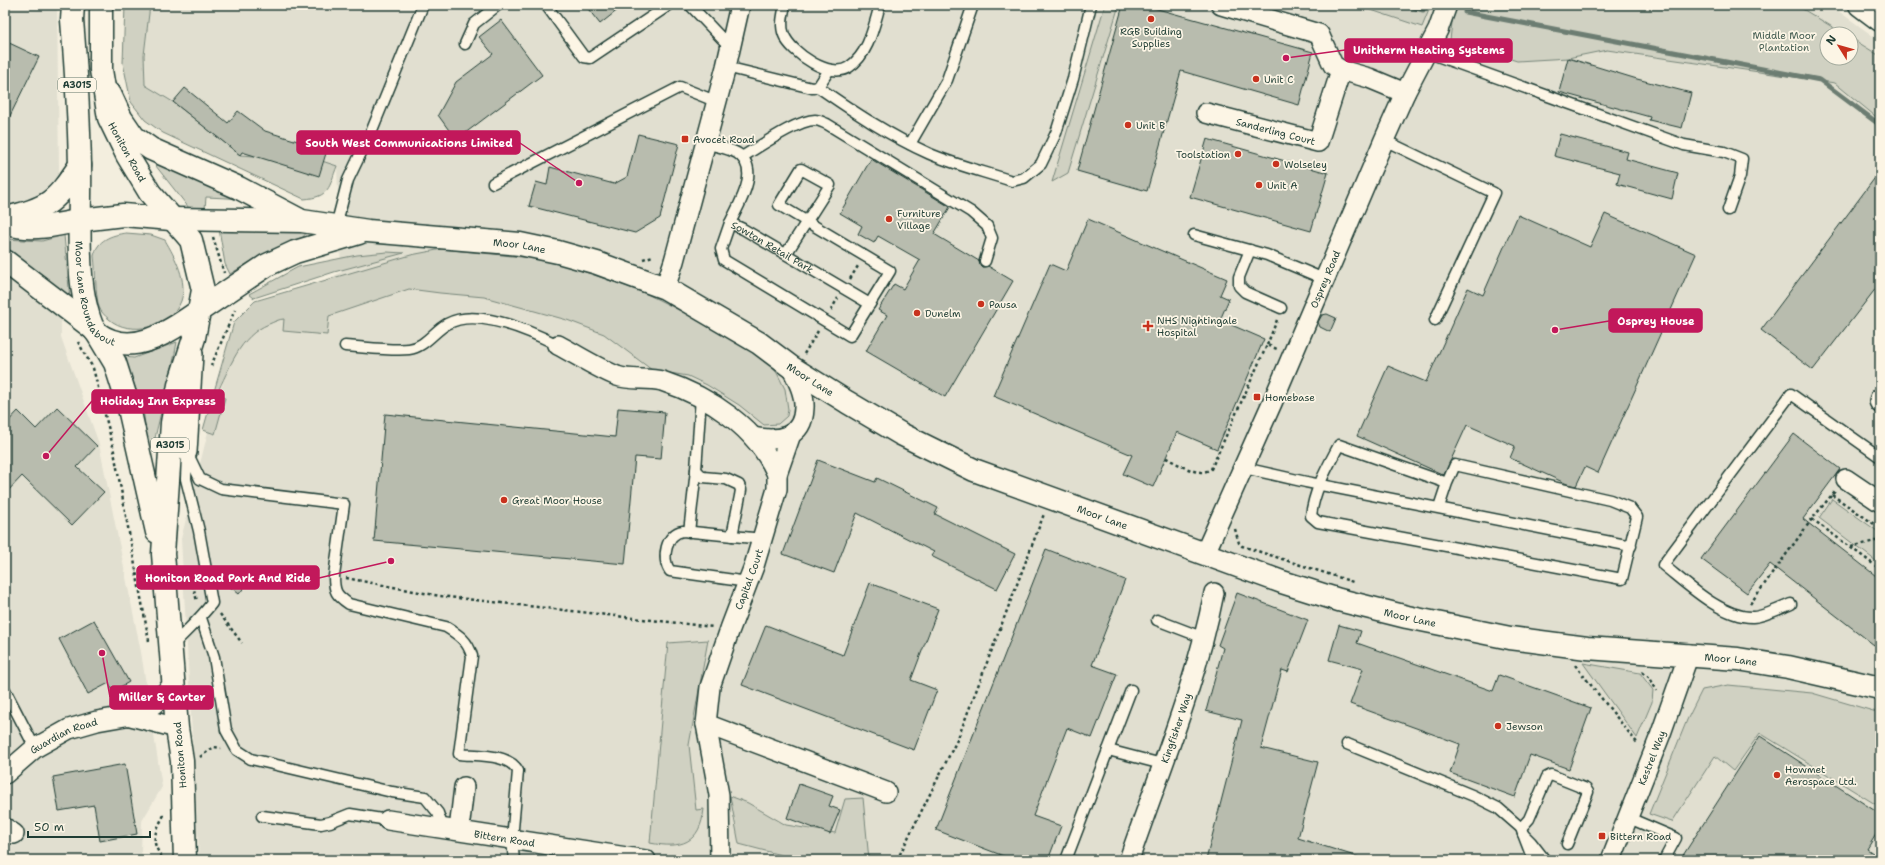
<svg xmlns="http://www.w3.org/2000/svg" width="1885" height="865" font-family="'Shantell Sans',sans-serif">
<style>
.built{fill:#e1dfd0;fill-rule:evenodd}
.green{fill:#d0d1c2;stroke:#78877b}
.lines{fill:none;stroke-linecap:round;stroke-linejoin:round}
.stream{stroke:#6c7d72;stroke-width:5}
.building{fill:#b8bcae;stroke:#1f3d34}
.service-casing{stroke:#1f3d34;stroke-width:13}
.minor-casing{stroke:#1f3d34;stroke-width:22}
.secondary-casing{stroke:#1f3d34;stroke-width:25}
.primary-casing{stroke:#1f3d34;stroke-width:25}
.motorway-casing{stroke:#1f3d34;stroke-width:25}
.path{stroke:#1f3d34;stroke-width:2.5;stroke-dasharray:3 3;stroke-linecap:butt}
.service{stroke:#fcf5e5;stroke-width:10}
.minor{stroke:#fcf5e5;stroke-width:19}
.secondary{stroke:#fcf5e5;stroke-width:22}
.primary{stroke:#fcf5e5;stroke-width:22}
.motorway{stroke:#fcf5e5;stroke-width:22}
.poi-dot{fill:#c8321e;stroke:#fcf5e5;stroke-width:1.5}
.labels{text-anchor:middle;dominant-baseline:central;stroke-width:3.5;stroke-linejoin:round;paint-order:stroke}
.shield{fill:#fcf5e5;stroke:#617469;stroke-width:1}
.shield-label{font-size:9px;font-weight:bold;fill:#1f3d34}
.poi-label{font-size:10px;fill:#1f3d34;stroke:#fcf5e5;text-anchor:start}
.park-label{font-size:10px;fill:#425b50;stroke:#fcf5e5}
.street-label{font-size:10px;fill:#1f3d34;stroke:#fcf5e5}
.leader{fill:none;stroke:#c2185b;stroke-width:1.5}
.callout-dot{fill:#c2185b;stroke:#fcf5e5;stroke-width:1.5}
.callout{fill:#c2185b;stroke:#c2185b;stroke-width:1.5}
.callout-label{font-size:11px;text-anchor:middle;font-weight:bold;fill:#fff}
</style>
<rect width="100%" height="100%" fill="#f3eede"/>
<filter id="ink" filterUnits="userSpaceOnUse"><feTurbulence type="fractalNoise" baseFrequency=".025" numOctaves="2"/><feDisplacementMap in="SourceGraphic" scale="8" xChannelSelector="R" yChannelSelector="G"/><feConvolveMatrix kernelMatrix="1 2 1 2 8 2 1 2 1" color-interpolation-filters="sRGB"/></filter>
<g filter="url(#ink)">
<path class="built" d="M5,5H57L61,337L99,444L141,652L162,787L142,821L141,852L145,860H5Z
M150,5H1830L1880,41V860H199L181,539L212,416L240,332L341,272L337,166L240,155L173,102L145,85L144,55ZM1827,34H1851V58H1827Z"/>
<path class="green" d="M125,5H150L144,55L145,85L173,102L240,155L322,161L337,166C329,187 330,197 304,199L163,133L145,120L131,102L123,63Z
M1105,5H1119L1068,173L1052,182Z
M1356,5H1431L1422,27Z
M1454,5H1796L1844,34H1827V58H1851V38L1880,56V120L1835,83L1607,50L1568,58L1517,61L1450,40Z
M148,156L248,199L206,197L205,209L189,208Z
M219,229L307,232L303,237L263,254L230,274L225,264Z
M126,233L151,235L165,240C175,257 188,281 181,301C171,328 129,337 109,319C105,316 101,312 99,307C95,292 96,272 94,256C97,240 111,235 126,233Z
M64,235L70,299L65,297L43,276L5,248V239L42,241Z
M442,249L532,258L568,266L643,292L693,317L766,360L777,373L785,389L788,409L787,416L778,424L764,425L739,405L707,385L688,376L652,370L604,334L567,320L484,297L440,293L409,289L329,316L327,335L283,331L284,319C279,319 274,322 269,324C239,336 230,368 216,395L225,398L215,434L203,430L234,322L255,301L411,255Z
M387,252L404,253L334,272L254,298L249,294L298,267L357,255Z
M177,342C171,378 160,412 153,448L148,447L143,409L124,357L134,358Z
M1832,499L1880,533V564L1819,518Z
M708,640L689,745L696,810L704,809C700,844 681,849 650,843L668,643Z
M1583,663L1640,673L1653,690L1652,702L1637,738Z
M1728,685L1812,693L1880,713V807L1760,733L1733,771L1715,756L1672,822L1649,814L1687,720L1702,690Z
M730,796L748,803L786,825L835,833L845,799L863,798L869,860H800L739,844Z"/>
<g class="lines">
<path class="stream" d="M1406,5L1423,10
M1465,12L1820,80L1880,125"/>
</g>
<path class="building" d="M585,5H624L600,24Z
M1123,5H1143L1313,52L1299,105L1181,71L1147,191L1077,171Z
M501,20L542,75L456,140L438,115L456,82L493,54L479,37Z
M5,41L39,57L5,126Z
M1568,58L1637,79L1691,93L1682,128L1649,120L1650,117L1559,92Z
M185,88L228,123L238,111L265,131L327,150L319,176L242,152L240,155L173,102Z
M638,134L679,144L660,218L635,233L529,206L536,182L547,185L550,167L614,184L627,177Z
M1560,134L1628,152L1626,159L1678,173L1672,199L1617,184L1620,173L1554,156Z
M1207,139L1328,173L1311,231L1190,197Z
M871,159L950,207L934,234L979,261L983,267L988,266L1013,281L945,397L866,351L887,315L878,310L894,284L903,289L920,260L878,236L874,243L858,234L862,226L840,213Z
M1880,171V283L1813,370L1761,330Z
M1605,214L1696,254L1598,473L1585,467L1576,486L1567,484L1510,458L1515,446L1467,425L1444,475L1357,436L1388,366L1426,382L1468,288L1483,295L1518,215L1590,247Z
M1088,219L1227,279L1220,295L1229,299L1220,320L1264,339L1217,449L1177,432L1153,487L1123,474L1132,455L993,396L1050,264L1066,271Z
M1327,314L1336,318L1330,332L1320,327L1318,322L1322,315Z
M57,407L97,446L77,467L104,492L72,525L22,476L5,494V425L18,411L36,429Z
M618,408L665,412L661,459L635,457L625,564L374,541L385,414L615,437Z
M1794,434L1840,469L1803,519L1880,579V638L1874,645L1770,564L1747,593L1701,559Z
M818,460L875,482L877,478L938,508L935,514L1015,554L997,589L931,556L934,552L857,513L834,573L783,554Z
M1046,549L1125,580L1092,665L1117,674L1092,738L1067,728L1033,816L1061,826L1048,860H1014L936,830Z
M237,576L247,584L239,594L229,586Z
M870,583L938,609L911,680L937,690L914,750L742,685L766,625L843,655Z
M1237,593L1308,620L1288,672L1282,670L1261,748L1318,762L1298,838L1358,857V860H1206L1242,720L1206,711L1223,648L1218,645Z
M94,620L129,682L113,691L109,683L88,694L59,639Z
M1339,625L1361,631L1357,643L1493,691L1499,675L1591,708L1569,769L1530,755L1515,797L1450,773L1460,744L1350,704L1363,669L1329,660Z
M1760,736L1880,814V828L1867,849L1880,858V860H1680Z
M125,764L137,834L100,841L94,805L59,811L53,777Z
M799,784L833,796L829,806L840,810L830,834L787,818Z"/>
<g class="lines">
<defs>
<g id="service">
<path d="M546,5L584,57L590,58L669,5"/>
<path d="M690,5L730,47"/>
<path d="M785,5C783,15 780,25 784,35C791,53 831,80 849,67C869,54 874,25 880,5"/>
<path d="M465,44L474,24L498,5"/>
<path d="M1426,52L1684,145L1724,152L1742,159L1740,176L1728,210"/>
<path d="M726,67L812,88L818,87L829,70"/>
<path d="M818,87C854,112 890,136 930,154C956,165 985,172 1012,181L1024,178L1041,164L1056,133L1073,79L1091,5"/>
<path d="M1384,140L1494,193L1435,320"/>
<path id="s1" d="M705,143C715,146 728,148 737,153C762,169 739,204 730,223L743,229L870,304"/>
<path d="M910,144L947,80L973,5"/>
<path d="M742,157C759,147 797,120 815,120C819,120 824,123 827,124L971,212L987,226L992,238L985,261"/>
<path d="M493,183L680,87L715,101"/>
<path d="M730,223L721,249L724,260L850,336L890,271L779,205L801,169L830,185L786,254"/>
<path d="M336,226L348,180L372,130L423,5"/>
<path d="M1194,235L1267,255L1324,279"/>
<path d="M1250,250L1239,277V286L1245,292L1281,308"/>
<path d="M345,346C363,347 392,351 409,349C425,347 434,331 447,324C477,307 530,331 558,345"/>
<path d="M187,452L200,479L221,489L344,504L334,576C334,592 336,595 349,604L446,627C459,635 468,641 472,656L459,754C476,756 509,753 518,771L512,840L514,860"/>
<path d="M1244,468L1306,482L1631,546"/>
<path d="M696,470L703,477L726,479L739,485L741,490L740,496L732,536"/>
<path d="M1439,507L1447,483L1339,445C1327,468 1314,490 1311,516L1318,522L1622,579L1637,517L1630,508L1610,500L1455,465L1447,483"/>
<path d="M689,532L696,470L701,397"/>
<path d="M748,582L670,571C661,559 666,533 683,531L763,539"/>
<path d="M1791,604C1781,608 1763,617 1753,617C1722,618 1686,583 1663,565L1791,394L1880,457"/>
<path d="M201,618L214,657L226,730L237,750L251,759L392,792L425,797L438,813L443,828"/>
<path d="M1157,620L1204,638"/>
<path d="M172,646C186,631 200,619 212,603L199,531L186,479L187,454"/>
<path d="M5,690L35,748"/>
<path d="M1347,744L1474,796L1498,808L1521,828L1523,834"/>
<path d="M1108,750L1162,764"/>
<path d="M262,816L321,824L330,822L350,814L388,820"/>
<path d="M1629,818L1676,838L1664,860"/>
<path d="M1521,828L1529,819L1547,777L1551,775L1586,789L1588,792L1567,844"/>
<path d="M1066,860L1131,690"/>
<path d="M1533,860L1523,834L1531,842L1545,860"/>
</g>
<g id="minor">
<path d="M1221,5L1319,34L1333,65L1341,70L1369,78L1405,93"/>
<path id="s2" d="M1206,113L1318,142L1341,70"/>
<path d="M665,288L674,261L726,67L740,5"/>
<path d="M558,345C577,355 597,368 617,376C631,381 648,377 662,381C710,397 756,427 777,474"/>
<path d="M1880,398L1879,401L1880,403"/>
<path d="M753,437C777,442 803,439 804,408C805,394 797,379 791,367"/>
<path d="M187,452L193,354"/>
<path d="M1846,479L1880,502"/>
<path id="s3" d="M1205,553L1272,403L1384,140L1405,93L1438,30L1447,5"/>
<path d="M131,716L177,728"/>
<path d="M706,724L886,792"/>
<path id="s4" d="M5,774L35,748L69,729L97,721L137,714L154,704L173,685"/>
<path id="s5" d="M388,820L646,860"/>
<path d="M5,828L14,834"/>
<path d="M459,830L464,787"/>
<path id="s6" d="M720,860L719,795L706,724L710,687L730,629L754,566L777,489V474L791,434"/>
<path id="s7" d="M1129,860C1159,772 1196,685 1214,593"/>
<path id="s8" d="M1611,860L1660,736L1689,654"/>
</g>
<g id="secondary">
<path d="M110,94L121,118L134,137L151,149L239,188L298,219"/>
<path d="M5,218C49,209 56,201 80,165"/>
<path id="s9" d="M171,219L302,221L368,231L520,244L558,252L597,263L665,288L759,343L791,367L847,402L901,434L974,470L1282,582L1339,600L1407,617L1510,638L1587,648L1738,659L1788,667L1880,688"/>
<path d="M8,224C31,231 58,225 81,220"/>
<path d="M5,261L95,330"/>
<path d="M200,310L267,265L295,252L359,233"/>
</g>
<g id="primary">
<path id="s10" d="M73,5L72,20C76,69 79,117 80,166C81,205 77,245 82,284C83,294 89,327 97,333C132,359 170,331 199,311L203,290L191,240L150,193L127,155L109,118L101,70V5"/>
<path d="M81,220L123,215L171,219"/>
<path d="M97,333L115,363L128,404L157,532"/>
<path d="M185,860L182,761L177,728L163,554L172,423L179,385L194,338L199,311"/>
</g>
<path id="motorway" d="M1860,5L1880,20"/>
</defs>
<use href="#service" class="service-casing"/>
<use href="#minor" class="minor-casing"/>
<use href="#secondary" class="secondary-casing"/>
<use href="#primary" class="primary-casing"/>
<use href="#motorway" class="motorway-casing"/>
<path class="path" d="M213,237L224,273
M643,259L653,256
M850,279L858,266
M831,310L838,298
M78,342L93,368L113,446L149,641
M1267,345L1277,320
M804,354L818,331
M211,366L235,310
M1166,458C1179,464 1198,478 1211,469L1267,345L1277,349
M1832,495L1880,528
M1812,519L1880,569
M1235,529L1239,543L1242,546L1353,582
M1851,547L1875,541H1880
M184,576L193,586L197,601
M346,578L440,596L713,627
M1750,604L1812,519L1835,491
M220,614L242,643
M1575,665L1638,744
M1876,668L1880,661
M1642,672L1650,678L1657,691
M200,757L214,747L221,748
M164,815C154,834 149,843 165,860
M897,860L958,738L1044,514"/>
<use href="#service" class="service"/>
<use href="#minor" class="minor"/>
<use href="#secondary" class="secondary"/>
<use href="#primary" class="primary"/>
<use href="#motorway" class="motorway"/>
</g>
</g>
<g class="poi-dot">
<circle cx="1151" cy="19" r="4"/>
<circle cx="1256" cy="79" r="4"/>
<circle cx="1128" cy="125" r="4"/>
<rect x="681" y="135" width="8" height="8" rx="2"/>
<circle cx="1238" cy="154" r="4"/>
<circle cx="1276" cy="164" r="4"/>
<circle cx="1259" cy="185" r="4"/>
<circle cx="889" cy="219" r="4"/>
<circle cx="981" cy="304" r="4"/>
<circle cx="917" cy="313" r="4"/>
<path d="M1146 320h4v4h4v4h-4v4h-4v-4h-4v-4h4z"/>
<rect x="1253" y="393" width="8" height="8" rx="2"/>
<circle cx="504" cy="500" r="4"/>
<circle cx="1498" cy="726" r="4"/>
<circle cx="1777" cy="775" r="4"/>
<rect x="1598" y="832" width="8" height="8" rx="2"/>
</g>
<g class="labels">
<g class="shield">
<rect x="58" y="78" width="38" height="14" rx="3"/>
<rect x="151" y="438" width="38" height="14" rx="3"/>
</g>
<g class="shield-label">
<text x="77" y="85">A3015</text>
<text x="170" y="445">A3015</text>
</g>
<g class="poi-label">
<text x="1151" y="31" text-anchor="middle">RGB Building<tspan x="1151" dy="12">Supplies</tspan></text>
<text x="1264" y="79">Unit C</text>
<text x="1136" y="125">Unit B</text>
<text x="693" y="139">Avocet Road</text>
<text x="1230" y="154" text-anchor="end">Toolstation</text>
<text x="1284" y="164">Wolseley</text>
<text x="1267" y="185">Unit A</text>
<text x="897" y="213">Furniture<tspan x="897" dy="12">Village</tspan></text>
<text x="989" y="304">Pausa</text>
<text x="925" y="313">Dunelm</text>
<text x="1157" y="320">NHS Nightingale<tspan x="1157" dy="12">Hospital</tspan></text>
<text x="1265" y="397">Homebase</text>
<text x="512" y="500">Great Moor House</text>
<text x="1506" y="726">Jewson</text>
<text x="1785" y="769">Howmet<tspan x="1785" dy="12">Aerospace Ltd.</tspan></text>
<text x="1610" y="836">Bittern Road</text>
</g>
<g class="park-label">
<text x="1784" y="35">Middle Moor<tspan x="1784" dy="12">Plantation</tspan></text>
</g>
<g class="street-label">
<text stroke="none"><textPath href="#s2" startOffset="72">Sanderling Court</textPath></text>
<text transform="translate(127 152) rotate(61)">Honiton Road</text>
<text stroke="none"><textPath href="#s9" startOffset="350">Moor Lane</textPath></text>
<text stroke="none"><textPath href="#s1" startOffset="160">Sowton Retail Park</textPath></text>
<text stroke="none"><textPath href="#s3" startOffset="299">Osprey Road</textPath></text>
<text stroke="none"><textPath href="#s10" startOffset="294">Moor Lane Roundabout</textPath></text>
<text stroke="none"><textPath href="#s9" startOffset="674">Moor Lane</textPath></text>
<text stroke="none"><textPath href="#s9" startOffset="998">Moor Lane</textPath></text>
<text stroke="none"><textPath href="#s6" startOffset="289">Capital Court</textPath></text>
<text stroke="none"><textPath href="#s9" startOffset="1322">Moor Lane</textPath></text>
<text stroke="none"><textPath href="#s9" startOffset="1646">Moor Lane</textPath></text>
<text stroke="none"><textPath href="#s7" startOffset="140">Kingfisher Way</textPath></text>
<text stroke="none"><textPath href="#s4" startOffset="71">Guardian Road</textPath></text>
<text transform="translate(180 755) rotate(-95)">Honiton Road</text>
<text stroke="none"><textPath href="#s8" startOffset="110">Kestrel Way</textPath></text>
<text stroke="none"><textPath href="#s5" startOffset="118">Bittern Road</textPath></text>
</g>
</g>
<path class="leader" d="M1286 58L1345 50M579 183L520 143M1555 330L1609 321M46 456L92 401M391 561L319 578M102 653L110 697"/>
<g class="callout-dot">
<circle cx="1286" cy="58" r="4"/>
<circle cx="579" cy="183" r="4"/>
<circle cx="1555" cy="330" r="4"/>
<circle cx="46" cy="456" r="4"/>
<circle cx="391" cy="561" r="4"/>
<circle cx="102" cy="653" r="4"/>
</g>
<g class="callout">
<rect x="1345" y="39" width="167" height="23" rx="4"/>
<rect x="297" y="131" width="223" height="23" rx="4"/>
<rect x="1609" y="309" width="93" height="23" rx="4"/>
<rect x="92" y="390" width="132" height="23" rx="4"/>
<rect x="137" y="566" width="182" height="23" rx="4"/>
<rect x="110" y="686" width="103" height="23" rx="4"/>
</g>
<g class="callout-label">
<text x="1429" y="54">Unitherm Heating Systems</text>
<text x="409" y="147">South West Communications Limited</text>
<text x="1656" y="325">Osprey House</text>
<text x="158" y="405">Holiday Inn Express</text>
<text x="228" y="582">Honiton Road Park And Ride</text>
<text x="162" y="701">Miller &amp; Carter</text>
</g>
<rect width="1885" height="865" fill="none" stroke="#fcf5e5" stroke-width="20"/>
<rect x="10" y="10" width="1865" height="845" fill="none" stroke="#1f3d34" stroke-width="1.5" filter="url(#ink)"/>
<g transform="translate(1839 46) rotate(307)"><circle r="19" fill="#fcf5e5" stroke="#a4ab9e"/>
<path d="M0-3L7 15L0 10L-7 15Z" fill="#c8321e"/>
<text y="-6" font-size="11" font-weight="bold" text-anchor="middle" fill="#1f3d34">N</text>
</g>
<path d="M28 831v6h122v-6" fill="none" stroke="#1f3d34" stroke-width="2"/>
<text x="34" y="831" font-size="12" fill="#1f3d34" stroke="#fcf5e5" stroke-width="3" paint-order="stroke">50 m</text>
</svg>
